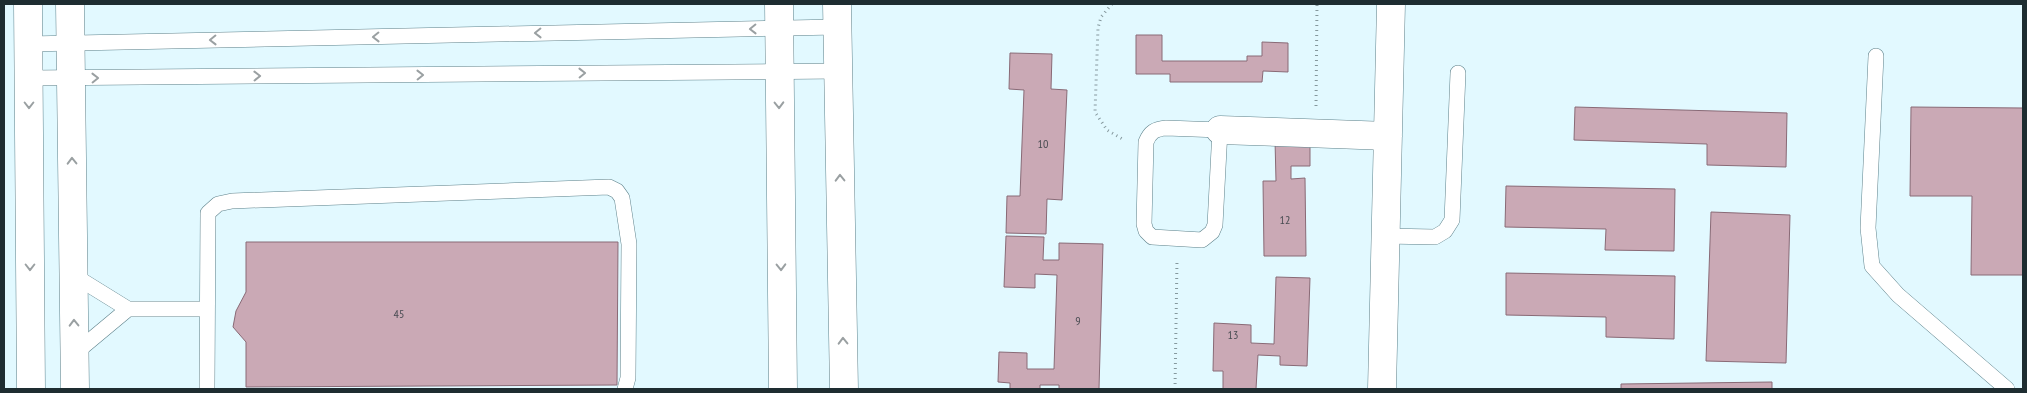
<svg xmlns="http://www.w3.org/2000/svg" width="2027" height="393" font-family="'PT Sans Narrow',sans-serif">
<style>
.building{fill:#caa9b5;stroke:#896a76}
.lines{fill:none;stroke-linecap:round;stroke-linejoin:round}
.service-casing{stroke:#5e828b;stroke-width:16}
.minor-casing{stroke:#5e828b;stroke-width:29}
.tertiary-casing{stroke:#5e828b;stroke-width:29}
.path{stroke:#85989d;stroke-width:3;stroke-dasharray:1 4;stroke-linecap:butt}
.service{stroke:#fff;stroke-width:15}
.minor{stroke:#fff;stroke-width:28}
.tertiary{stroke:#fff;stroke-width:28}
.oneway{stroke:#9aa0a2}
.labels{text-anchor:middle;dominant-baseline:central;stroke-width:5;stroke-linejoin:round;paint-order:stroke}
.number-label{font-size:12px;fill:#494c52}
</style>
<rect width="100%" height="100%" fill="#e2f9ff"/>
<path class="building" d="M1136,35H1162V61H1247V56H1262V42L1288,43V72L1263,71L1262,82H1170V74H1136Z
M1010,53L1052,54L1051,89L1067,90L1062,200L1047,199L1046,234L1006,233L1007,196H1020L1024,90L1009,89Z
M1575,107L1787,113L1786,167L1707,165V144L1574,140Z
M1911,107L2023,108V275H1971L1972,196H1910Z
M1275,140H1310V166H1291V179L1305,178L1306,256H1264L1263,181H1276Z
M1506,186L1675,189L1674,251L1605,250L1606,229L1505,227Z
M1711,212L1790,215L1786,363L1706,361Z
M1006,236L1044,237L1043,260H1059V243L1103,244L1099,389H1059V385H1040V389H1010V383L998,382L999,352L1027,353V369H1054L1057,275L1035,274V288L1004,287Z
M246,242H618L617,385L246,387V342L233,327L236,311L246,292Z
M1506,273L1675,276L1674,339L1606,337V317L1506,315Z
M1276,277L1310,278L1307,366L1280,365V356L1258,355L1256,389H1223V371H1213L1214,323L1251,325V343L1274,344Z
M1772,382V389H1621V384Z"/>
<g class="lines">
<defs>
<path id="service" d="M28,44L837,27
M1876,56L1868,228L1872,266L1898,295L2007,389
M29,78L838,71
M1166,128L1220,130L1215,225L1212,232L1202,240L1152,237L1146,231L1144,224L1146,142C1150,132 1155,129 1166,128Z
M1385,236L1435,237L1445,231L1452,220L1458,73
M73,275L128,309H207
M74,354L128,309
M207,389L208,213L218,204L232,201L609,187L617,191L622,198L629,244L628,378L625,389"/>
<path id="minor" d="M28,4L31,389
M70,4L75,389
M1220,130L1388,136
M1382,389L1391,4"/>
<path id="tertiary" d="M779,4L783,389
M837,4L844,389"/>
</defs>
<use href="#service" class="service-casing"/>
<use href="#minor" class="minor-casing"/>
<use href="#tertiary" class="tertiary-casing"/>
<path class="path" d="M1112,4L1101,17L1098,28L1095,112L1107,130L1124,140
M1316,106L1317,4
M1175,389L1177,260"/>
<use href="#service" class="service"/>
<use href="#minor" class="minor"/>
<use href="#tertiary" class="tertiary"/>
</g>
<defs><path id="oneway-chevron" d="M-2-3.5L2.5 0L-2 3.5" fill="none" stroke-width="1.6" stroke-linecap="round" stroke-linejoin="round" transform="scale(1.25)"/></defs>
<g class="oneway">
<use href="#oneway-chevron" transform="translate(753 29) rotate(179)"/>
<use href="#oneway-chevron" transform="translate(538 33) rotate(179)"/>
<use href="#oneway-chevron" transform="translate(376 37) rotate(179)"/>
<use href="#oneway-chevron" transform="translate(213 40) rotate(179)"/>
<use href="#oneway-chevron" transform="translate(582 73) rotate(-1)"/>
<use href="#oneway-chevron" transform="translate(420 75) rotate(-1)"/>
<use href="#oneway-chevron" transform="translate(257 76) rotate(-1)"/>
<use href="#oneway-chevron" transform="translate(95 78) rotate(-1)"/>
<use href="#oneway-chevron" transform="translate(29 105) rotate(90)"/>
<use href="#oneway-chevron" transform="translate(779 105) rotate(89)"/>
<use href="#oneway-chevron" transform="translate(72 161) rotate(-91)"/>
<use href="#oneway-chevron" transform="translate(840 178) rotate(-91)"/>
<use href="#oneway-chevron" transform="translate(30 267) rotate(90)"/>
<use href="#oneway-chevron" transform="translate(781 267) rotate(89)"/>
<use href="#oneway-chevron" transform="translate(74 323) rotate(-91)"/>
<use href="#oneway-chevron" transform="translate(843 341) rotate(-91)"/>
</g>
<g class="labels">
<g class="number-label">
<text x="1043" y="143">10</text>
<text x="1285" y="219">12</text>
<text x="399" y="313">45</text>
<text x="1078" y="320">9</text>
<text x="1233" y="334">13</text>
</g>
</g>
<rect width="2027" height="393" fill="none" stroke="#1e2d31" stroke-width="10"/>
</svg>
